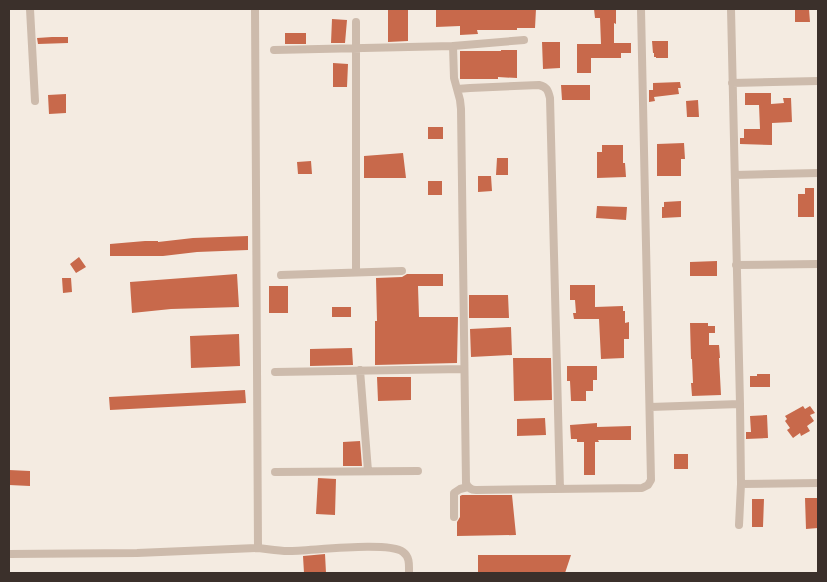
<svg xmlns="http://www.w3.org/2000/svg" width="827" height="582" font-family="'IBM Plex Sans',sans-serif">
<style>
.building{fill:#c8694b}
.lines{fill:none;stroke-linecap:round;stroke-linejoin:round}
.minor{stroke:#cdbbac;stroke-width:8}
</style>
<rect width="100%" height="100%" fill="#f4ebe1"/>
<path class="building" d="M388,9H408V41L388,42Z
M436,9H536L535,28H517V30H477L478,34L460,35V26L436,27Z
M594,9H616V24L614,23V43H631V53H621V58H591V73H577V44H601L600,18H595Z
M795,9H809L810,22H795Z
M332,19L347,20L345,43H331Z
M285,33H306V44H285Z
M52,37H68V43L38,44L37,38Z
M652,41H668V58H656V57H654V53H653Z
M542,42H560V68L543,69Z
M501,50H517V78L498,77V79H460V51H501Z
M333,63L348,64L347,87H333Z
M680,82L681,88H678L679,94L654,97L655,101L649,102V90H653V83Z
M561,85H590V100H562Z
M745,93H771V104L784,103L783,98H791L792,122L772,123V145L740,144V138H744V129H760L759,105H745Z
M66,94V113L49,114L48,95Z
M698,100L699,117H687L686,101Z
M428,127H443V139H428Z
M684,143L685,159H681V176H657V144Z
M602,145H623V163H625L626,177L597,178V152H602Z
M403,153L406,178H364V156Z
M497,158H508V175H496Z
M311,161L312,174H298L297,162Z
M478,176H491L492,191L478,192Z
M428,181H442V195H428Z
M805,188H814V217H798V194H805Z
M681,201V217L662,218V207H664V202Z
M597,206L627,207L626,220L596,218Z
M248,236V250L197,252L163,256H110V244L145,241H158V242L193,238Z
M79,257L86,267L76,273L70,264Z
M717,261V276H690V262Z
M237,274L239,307L171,309L132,313L130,282Z
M407,274H443V286H418L419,317H458L457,363L375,365V321H377L376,278L402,277Z
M62,278H71L72,292L63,293Z
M570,285H595V307L623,306V311H625V323L629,322V339H624V358L601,359L599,319H574L573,313H576L575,300H570Z
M269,286H288V313H269Z
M469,295H508L509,318H469Z
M332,307H351V317H332Z
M690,323H708V326H715V333H709V345H719L720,358H719L721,395L692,396L691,383H693L692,359H691Z
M511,327L512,355L471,357L470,329Z
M239,334L240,366L191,368L190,336Z
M352,348L353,365L310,366V349Z
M513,358H551L552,400L514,401Z
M567,366H597V380H593V391H586V401H571L570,381H567Z
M757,374H770V387H750V376H757Z
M377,377H411V400L378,401Z
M245,390L246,403L110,410L109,397Z
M803,406L805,409L810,406L815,413L810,415L814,421L807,426L810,431L801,436L800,433L793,438L787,430L790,428L785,421L787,419L785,416Z
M767,415L768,438L746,439V432H751L750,416Z
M545,418L546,435L517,436V419Z
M597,423V427L631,426V440H598L599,442H595V475H584V442H577V439H571L570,425Z
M360,441L362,466H343V442Z
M674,454H688V469H674Z
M9,470L30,471V486L9,485Z
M318,478L336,479L335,515L316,514Z
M462,495H512L516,535L457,536V522L460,517V496Z
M805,498H818V528L806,529Z
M752,499H764L763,527H752Z
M325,554L326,573H304L303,556Z
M478,555H571L565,573H478Z"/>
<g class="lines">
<path class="minor" d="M30,9L35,101
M731,9L740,404L741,484L739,525
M524,40L453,46L454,78L460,100L461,109L466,483C468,488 471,490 476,490L642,488L648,485L651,480L641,9
M274,50L453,46
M732,83L818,81
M457,89L470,88L539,85C547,87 548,90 550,98L560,489
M735,175L818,173
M736,265L818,264
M356,272V22
M281,275L402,271
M360,370L368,471
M275,372L464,369
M650,407L740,404
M275,472L418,471
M741,484L818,483
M454,517V493L460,489L468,487
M258,548C268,549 278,551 288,551C311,551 388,541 403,552C410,557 409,565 409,573
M9,554L137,553L258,548L255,9"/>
</g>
<rect width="827" height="582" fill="none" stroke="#3b302b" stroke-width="20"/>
</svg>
